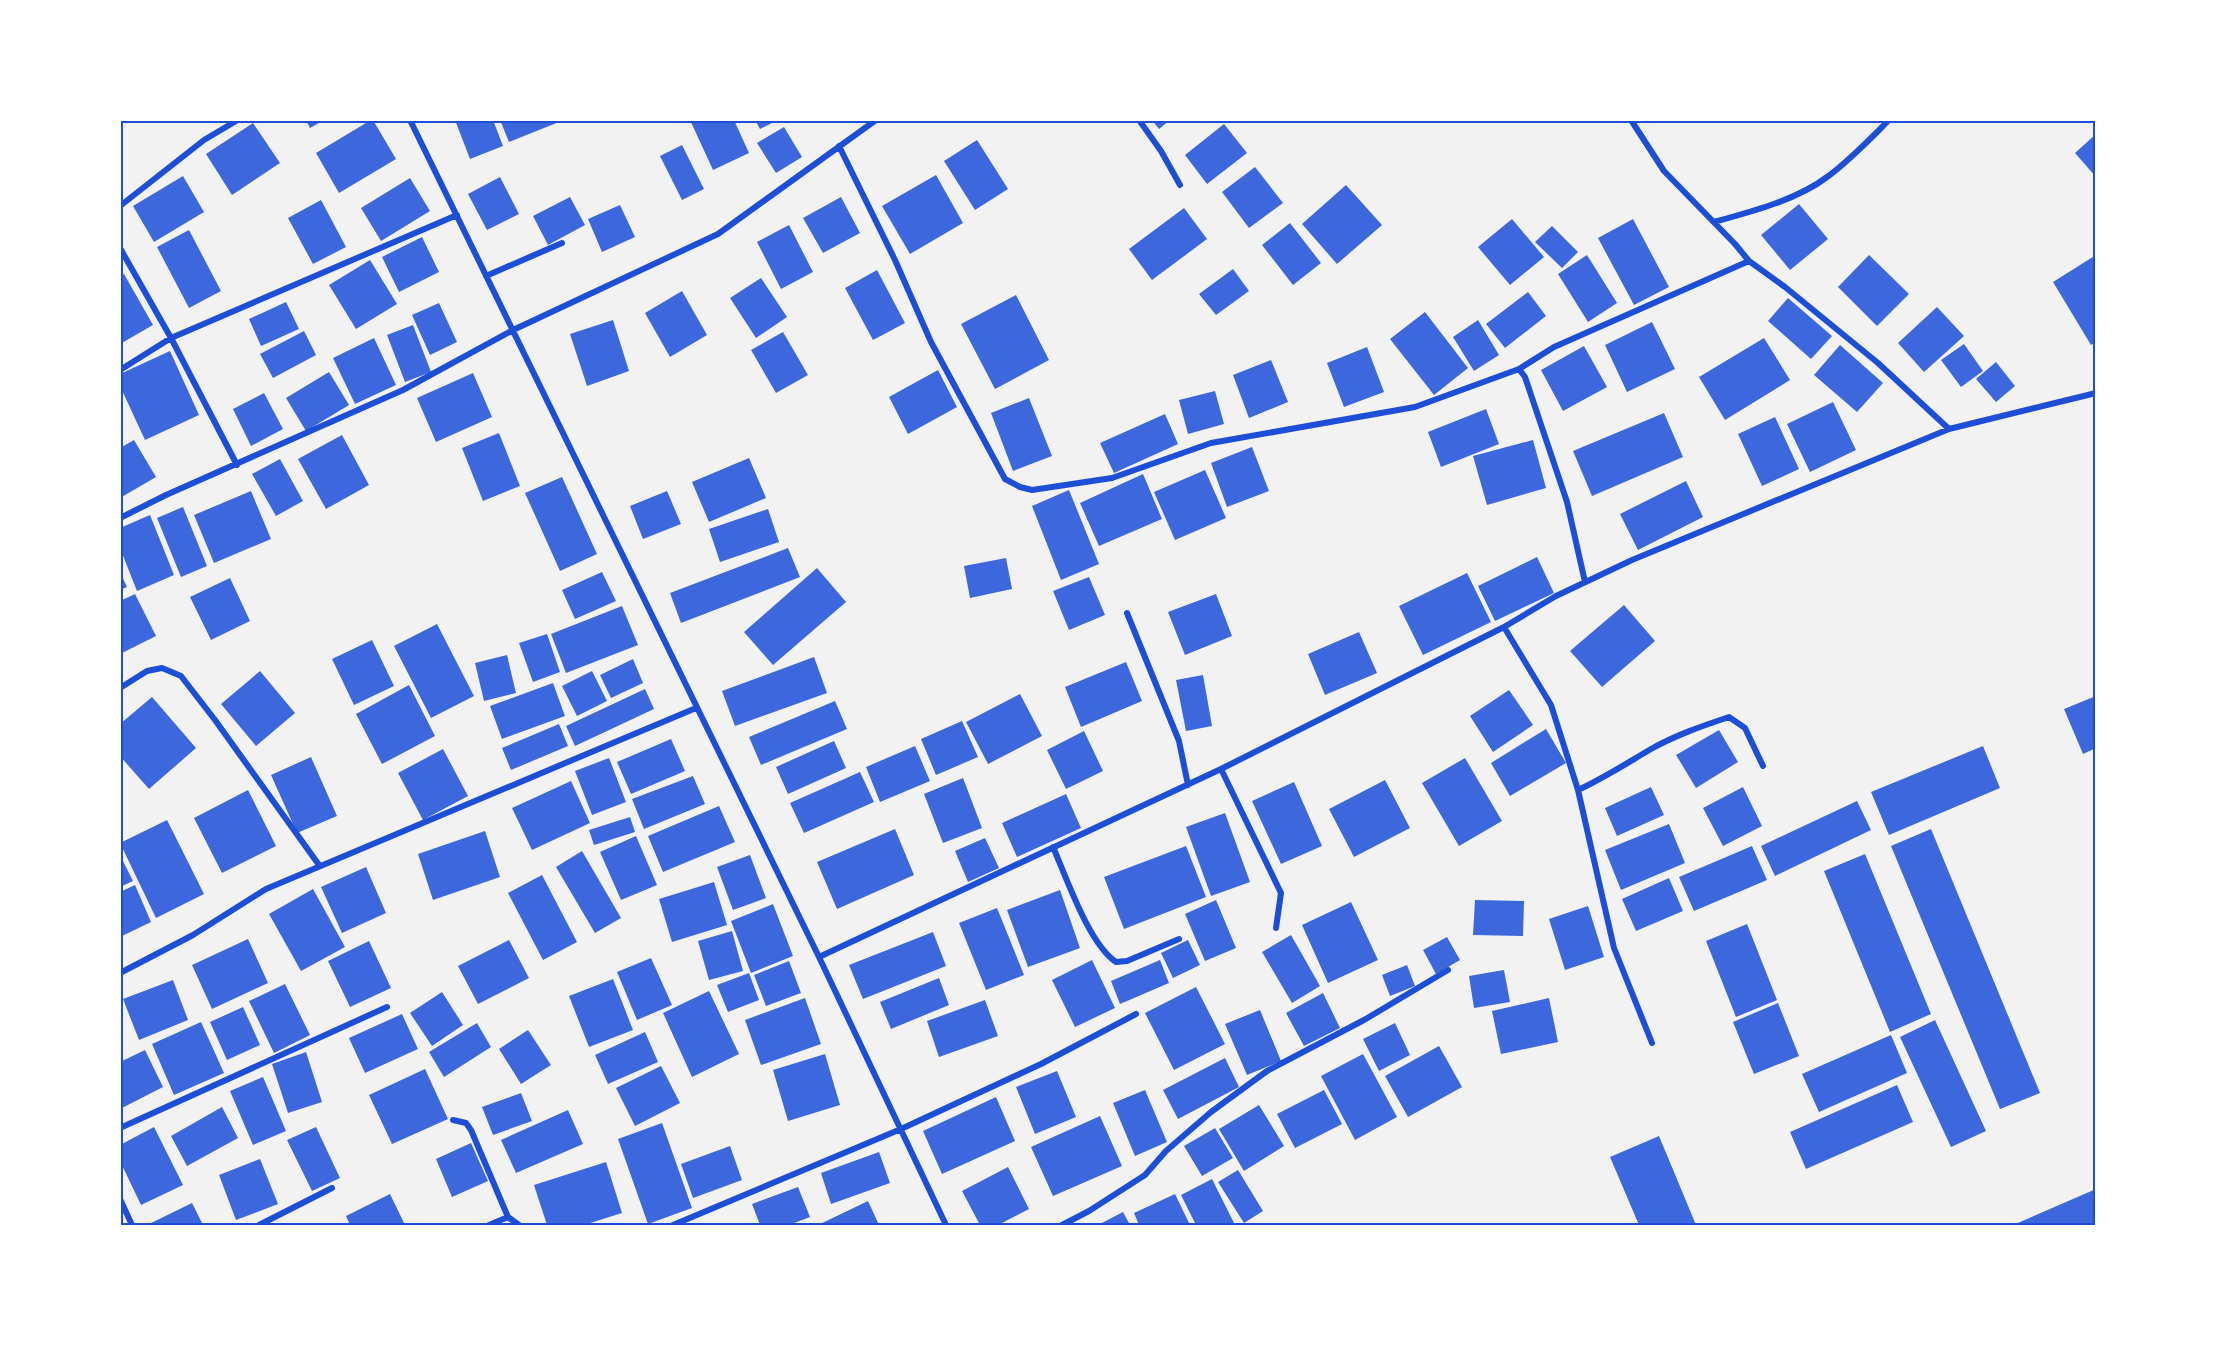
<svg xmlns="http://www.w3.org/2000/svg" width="2216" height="1345" font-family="Jost,sans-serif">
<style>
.building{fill:#3d67dc}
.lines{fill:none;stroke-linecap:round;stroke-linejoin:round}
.minor{stroke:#1d4ed8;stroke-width:6}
.neatline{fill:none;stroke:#1d4ed8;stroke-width:2}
</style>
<rect width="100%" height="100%" fill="#f2f2f2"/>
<path class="building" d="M306,120H324L310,128Z
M371,120H373L396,159L339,193L316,153Z
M455,120H493L503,146L470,159Z
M500,120H564L509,142Z
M690,120H734L749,153L713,170Z
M755,120H778L760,129Z
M1152,120H1170L1159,129Z
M253,123L280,163L232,195L206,154Z
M1224,124L1247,153L1207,184L1185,155Z
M784,127L802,157L776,173L757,143Z
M2096,134V177L2075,153Z
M977,140L1008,189L975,210L944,161Z
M682,145L704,189L682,200L660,156Z
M1255,167L1283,203L1249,228L1222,192Z
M936,175L963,223L910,254L882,206Z
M183,176L204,212L154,242L133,206Z
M500,177L519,214L487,230L468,194Z
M410,178L430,211L381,241L361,208Z
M1346,185L1382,225L1337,264L1302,224Z
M570,197L585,225L548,245L533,216Z
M841,197L860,233L823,253L803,218Z
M321,200L346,247L313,264L288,218Z
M1799,204L1828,239L1790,270L1761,235Z
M620,205L635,237L602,252L588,219Z
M1184,208L1207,239L1152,280L1129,249Z
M1512,219L1544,257L1510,285L1478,247Z
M1633,219L1669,287L1634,305L1598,238Z
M1290,223L1321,263L1293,285L1262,245Z
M789,225L813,272L781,289L757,242Z
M1552,226L1578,252L1562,268L1535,242Z
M189,230L221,291L189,308L157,247Z
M422,237L439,272L399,292L382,257Z
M1587,255L1617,303L1588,322L1558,274Z
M1869,255L1909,294L1877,326L1838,287Z
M2096,255V342L2091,345L2053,282Z
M370,260L397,304L356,329L329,285Z
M1233,269L1249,291L1216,315L1199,294Z
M877,270L905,323L873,340L845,288Z
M124,274L153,325L120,344V276Z
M761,278L787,317L756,338L730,298Z
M682,291L707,335L670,357L645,313Z
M1528,292L1546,316L1505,348L1486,324Z
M1016,295L1049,360L995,389L961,324Z
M1788,298L1832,336L1811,359L1768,321Z
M286,302L299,329L261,346L249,319Z
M439,303L457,342L430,355L412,315Z
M1937,307L1964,336L1924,372L1898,343Z
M1425,312L1468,368L1434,395L1390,339Z
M613,320L629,371L587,386L570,334Z
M1478,320L1499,355L1474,371L1453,337Z
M1652,322L1675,369L1627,392L1605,345Z
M413,325L431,372L405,382L387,335Z
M304,331L316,355L273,378L260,354Z
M783,332L808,375L776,393L751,350Z
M374,338L396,385L355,404L333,358Z
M1764,338L1790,380L1725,420L1699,377Z
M1964,344L1983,371L1961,387L1941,360Z
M1840,345L1883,383L1857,412L1814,375Z
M1584,346L1607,387L1563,411L1541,370Z
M1367,347L1384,392L1344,407L1327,363Z
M170,351L199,415L145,440L120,386V374Z
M1271,360L1288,402L1249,418L1233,375Z
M1996,362L2015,386L1996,402L1976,379Z
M938,370L957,407L908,434L889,397Z
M329,372L349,405L306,431L286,398Z
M473,373L492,417L436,442L417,398Z
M1215,391L1224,424L1188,434L1179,400Z
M264,393L283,429L251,446L233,409Z
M1029,398L1052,456L1013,471L991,413Z
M1833,402L1856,450L1810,472L1787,424Z
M1486,409L1499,444L1441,467L1428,432Z
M1664,413L1683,457L1592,496L1573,451Z
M1165,414L1178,444L1114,473L1100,443Z
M1775,417L1799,469L1762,486L1738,434Z
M499,433L520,486L483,501L462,448Z
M342,435L369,485L326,509L298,459Z
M134,440L156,477L120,498V448Z
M1533,440L1546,488L1487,505L1473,456Z
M1252,447L1269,491L1227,507L1211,463Z
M749,458L766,498L709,522L692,482Z
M280,459L303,501L276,516L252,474Z
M1205,470L1226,518L1175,540L1154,492Z
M1143,474L1162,519L1099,546L1080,503Z
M562,477L597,554L560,571L525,493Z
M1686,481L1703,517L1638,550L1620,514Z
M1069,490L1099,564L1061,580L1032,506Z
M251,491L271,539L214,563L194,515Z
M667,491L681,524L643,539L630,506Z
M183,507L207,566L181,577L157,518Z
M768,509L779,542L720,562L709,529Z
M150,515L174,575L137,591L120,548V528Z
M788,548L800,577L681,623L670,593Z
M1537,557L1554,593L1495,621L1478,586Z
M1006,558L1012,589L970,598L964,566Z
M817,568L846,602L773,665L744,632Z
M120,572L127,587L120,590Z
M602,572L616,601L575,619L562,590Z
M1467,573L1491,622L1423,655L1399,606Z
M1089,577L1105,615L1069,630L1053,591Z
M230,578L250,621L211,640L190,597Z
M135,594L156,636L120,654V601Z
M1216,594L1232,636L1185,655L1168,612Z
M1624,605L1655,641L1602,687L1570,651Z
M622,606L638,645L566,673L551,634Z
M437,624L474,696L431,718L394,646Z
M1359,632L1377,673L1325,695L1308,654Z
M547,634L560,672L533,682L519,643Z
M372,640L394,686L354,705L332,659Z
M507,655L516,693L484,701L475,663Z
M814,657L827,693L735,726L722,691Z
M633,659L643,683L611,698L600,675Z
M1126,662L1142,701L1081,727L1065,687Z
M260,671L295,713L256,746L221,704Z
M592,671L607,701L577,716L562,686Z
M1203,675L1212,726L1186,731L1176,680Z
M553,683L565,716L502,739L490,706Z
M409,685L435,736L382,764L356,714Z
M645,689L654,709L575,746L566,726Z
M1509,690L1533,725L1493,752L1470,716Z
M1020,694L1042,736L988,764L966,722Z
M2096,696V748L2083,754L2064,709Z
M152,697L196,748L149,789L120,756V724Z
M835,701L847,729L761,765L749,737Z
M962,721L978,757L936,775L921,739Z
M559,724L568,746L511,770L502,748Z
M1546,729L1566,763L1510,796L1491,763Z
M1719,730L1738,762L1696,788L1676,755Z
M1084,731L1103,771L1066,789L1047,750Z
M671,739L685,771L631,794L617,762Z
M834,741L846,768L788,794L776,767Z
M915,746L930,781L880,802L866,767Z
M1983,746L2000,788L1889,835L1871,792Z
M443,749L468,796L423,820L398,773Z
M311,757L337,816L297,833L271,775Z
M609,758L626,802L592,815L575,771Z
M1465,758L1502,821L1459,846L1422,783Z
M860,772L874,802L804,833L790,803Z
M693,776L705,804L644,829L632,799Z
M963,778L982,828L943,843L924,794Z
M1385,780L1410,828L1354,857L1329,809Z
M571,781L590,823L532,850L512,808Z
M1294,782L1322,846L1281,864L1252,801Z
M1651,787L1664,815L1617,836L1605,808Z
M1743,787L1762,826L1723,846L1703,808Z
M248,790L276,846L222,873L194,818Z
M1066,794L1081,828L1017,857L1002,823Z
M1857,801L1871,830L1775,876L1761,846Z
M719,806L735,842L663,872L648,836Z
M1225,813L1250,882L1211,896L1186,827Z
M630,817L635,832L594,845L589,830Z
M167,820L204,894L156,918L120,843Z
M1669,824L1685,863L1621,890L1605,850Z
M895,829L914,875L837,909L817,862Z
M1931,829L2040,1093L2000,1109L1891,846Z
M485,831L500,877L433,900L418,854Z
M636,836L657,885L621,900L600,852Z
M985,838L999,868L968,882L955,851Z
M1186,846L1206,897L1124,929L1104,877Z
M1752,846L1767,880L1694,911L1679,877Z
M582,851L621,918L595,933L556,867Z
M1865,854L1931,1014L1890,1032L1824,871Z
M120,855L133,881L120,887Z
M750,855L766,898L733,910L717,867Z
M366,867L386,913L342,933L321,887Z
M542,875L577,942L543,960L508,893Z
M1669,878L1683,911L1636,931L1622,899Z
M714,882L727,925L672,942L659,899Z
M135,885L151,922L120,937V892Z
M313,889L345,947L301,971L269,914Z
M1060,890L1080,948L1028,967L1007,910Z
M1216,900L1236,948L1205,961L1185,914Z
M1475,900L1524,901L1523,936L1473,935Z
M1351,902L1378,960L1328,983L1302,925Z
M773,904L793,956L751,973L731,921Z
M1588,906L1604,957L1565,970L1549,919Z
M997,908L1024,975L986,990L959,923Z
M1747,924L1777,1000L1736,1017L1706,941Z
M732,931L743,971L709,980L698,941Z
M933,932L946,966L863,999L849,965Z
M1291,935L1320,986L1292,1003L1262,952Z
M1447,937L1460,960L1436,974L1423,950Z
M248,939L268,983L212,1009L192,965Z
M509,940L529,978L478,1004L458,966Z
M1188,940L1200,965L1173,978L1161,953Z
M369,941L391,988L350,1007L328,961Z
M651,958L672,1005L637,1020L617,972Z
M1092,960L1115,1008L1075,1027L1052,980Z
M1160,960L1169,983L1120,1004L1111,981Z
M789,961L801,993L766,1006L754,975Z
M1407,965L1415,986L1390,996L1382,975Z
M1504,970L1510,1002L1474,1008L1469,976Z
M749,973L759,1000L728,1012L717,985Z
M939,978L949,1005L891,1029L880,1002Z
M613,979L633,1030L589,1047L569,996Z
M173,980L188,1020L139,1040L123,999Z
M285,984L310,1035L274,1053L249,1001Z
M1196,987L1225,1044L1174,1070L1145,1013Z
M709,991L739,1054L692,1077L663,1013Z
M442,992L463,1025L432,1046L410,1013Z
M1323,993L1340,1028L1304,1046L1286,1013Z
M805,998L821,1044L761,1065L745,1020Z
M1549,998L1558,1042L1501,1054L1492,1011Z
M985,1000L998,1036L939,1057L927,1021Z
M1778,1003L1799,1056L1754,1074L1733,1022Z
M243,1007L260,1045L227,1060L210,1022Z
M1260,1010L1281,1061L1247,1075L1225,1024Z
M402,1014L418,1049L365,1073L349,1038Z
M1935,1020L1986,1131L1951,1147L1900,1037Z
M201,1022L224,1073L174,1095L152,1044Z
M477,1023L491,1047L444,1077L429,1052Z
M1395,1023L1410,1055L1379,1071L1363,1039Z
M528,1030L551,1065L521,1084L499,1049Z
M645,1032L658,1062L608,1084L595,1055Z
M1891,1035L1907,1073L1819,1112L1802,1074Z
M1439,1046L1462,1087L1408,1117L1385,1076Z
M145,1050L163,1087L120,1109V1062Z
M306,1052L322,1102L288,1113L272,1064Z
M825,1054L840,1105L788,1121L773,1070Z
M1363,1054L1397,1117L1355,1140L1321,1076Z
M1225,1058L1239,1087L1178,1119L1163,1090Z
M661,1066L680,1103L635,1126L616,1088Z
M425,1069L448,1119L392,1144L369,1095Z
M1057,1071L1076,1117L1035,1134L1016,1087Z
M263,1077L286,1131L253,1145L230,1091Z
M1897,1085L1913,1122L1806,1169L1790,1132Z
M1145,1090L1167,1142L1135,1156L1113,1103Z
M1324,1090L1342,1124L1295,1148L1277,1114Z
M521,1093L532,1121L493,1135L482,1107Z
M996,1097L1015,1141L942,1174L923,1131Z
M1259,1105L1284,1146L1244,1171L1219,1129Z
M222,1107L238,1138L187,1166L171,1136Z
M568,1110L583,1144L516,1173L501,1140Z
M1100,1116L1122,1166L1053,1196L1031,1147Z
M662,1123L692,1208L648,1224L618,1139Z
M154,1127L183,1185L141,1205L120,1161V1145Z
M316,1127L340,1178L312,1191L287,1140Z
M1215,1128L1233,1158L1202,1176L1184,1146Z
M1659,1136L1696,1225H1639L1610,1157Z
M471,1143L488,1181L452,1197L436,1159Z
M730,1146L742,1180L693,1198L681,1164Z
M879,1152L890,1183L831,1204L821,1173Z
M260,1159L278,1204L236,1220L219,1175Z
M606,1162L622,1213L584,1225H547L534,1185Z
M1008,1167L1029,1209L998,1225H980L962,1191Z
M1238,1170L1263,1211L1244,1223L1218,1182Z
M1212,1179L1235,1225H1196L1181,1195Z
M798,1187L810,1217L789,1225H760L752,1204Z
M2096,1189V1225H2013Z
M390,1194L405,1225H350L346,1216Z
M1175,1194L1190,1225H1139L1134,1213Z
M868,1201L879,1225H818Z
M192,1203L203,1225H147Z
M1123,1212L1130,1225H1098Z"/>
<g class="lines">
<path class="minor" d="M410,120L819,957L946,1225
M1139,120L1161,151L1180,185
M1631,120L1664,171L1735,244L1749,261L1785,287L1878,363L1949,429
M839,146L895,260L931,342L1005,479L1020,487L1032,490L1112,478L1211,443L1415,407L1519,369
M120,206L204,140L236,121
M1714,222C1750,212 1797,200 1827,177C1849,161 1869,140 1889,120
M120,248L171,338L237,465
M486,276L562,243
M120,370L171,338L457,215
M120,518L166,495L403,390L513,330L718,234L876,120
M1585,582L1567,502L1525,377L1519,369L1554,347L1749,261
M1127,613L1179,741L1188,785
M1504,627L1551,705L1578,790L1614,948L1652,1043
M120,688L147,671L162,668L181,676L215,720L319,865
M1221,769L1281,893L1276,928
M1578,790C1604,778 1627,763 1651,749C1676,735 1702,726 1729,717L1745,728L1763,766
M1053,847C1067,879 1089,944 1116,962L1127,961L1179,939
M819,957L1221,769L1504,627L1556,596L1632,560L1949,429L2096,393
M120,973L193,935L266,889L696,708
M453,1120L466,1123L471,1130L508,1217
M120,1128L387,1007
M120,1199L132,1225
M259,1225L332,1188
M489,1225L508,1217L519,1225
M673,1225L901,1129L1041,1064L1136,1014
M1062,1225L1089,1211L1145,1175L1166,1151L1211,1112L1267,1071L1364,1020L1448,970"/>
</g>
<rect width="2216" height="1345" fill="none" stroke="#ffffff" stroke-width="243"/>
<rect x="122" y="122" width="1972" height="1102" class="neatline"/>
</svg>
